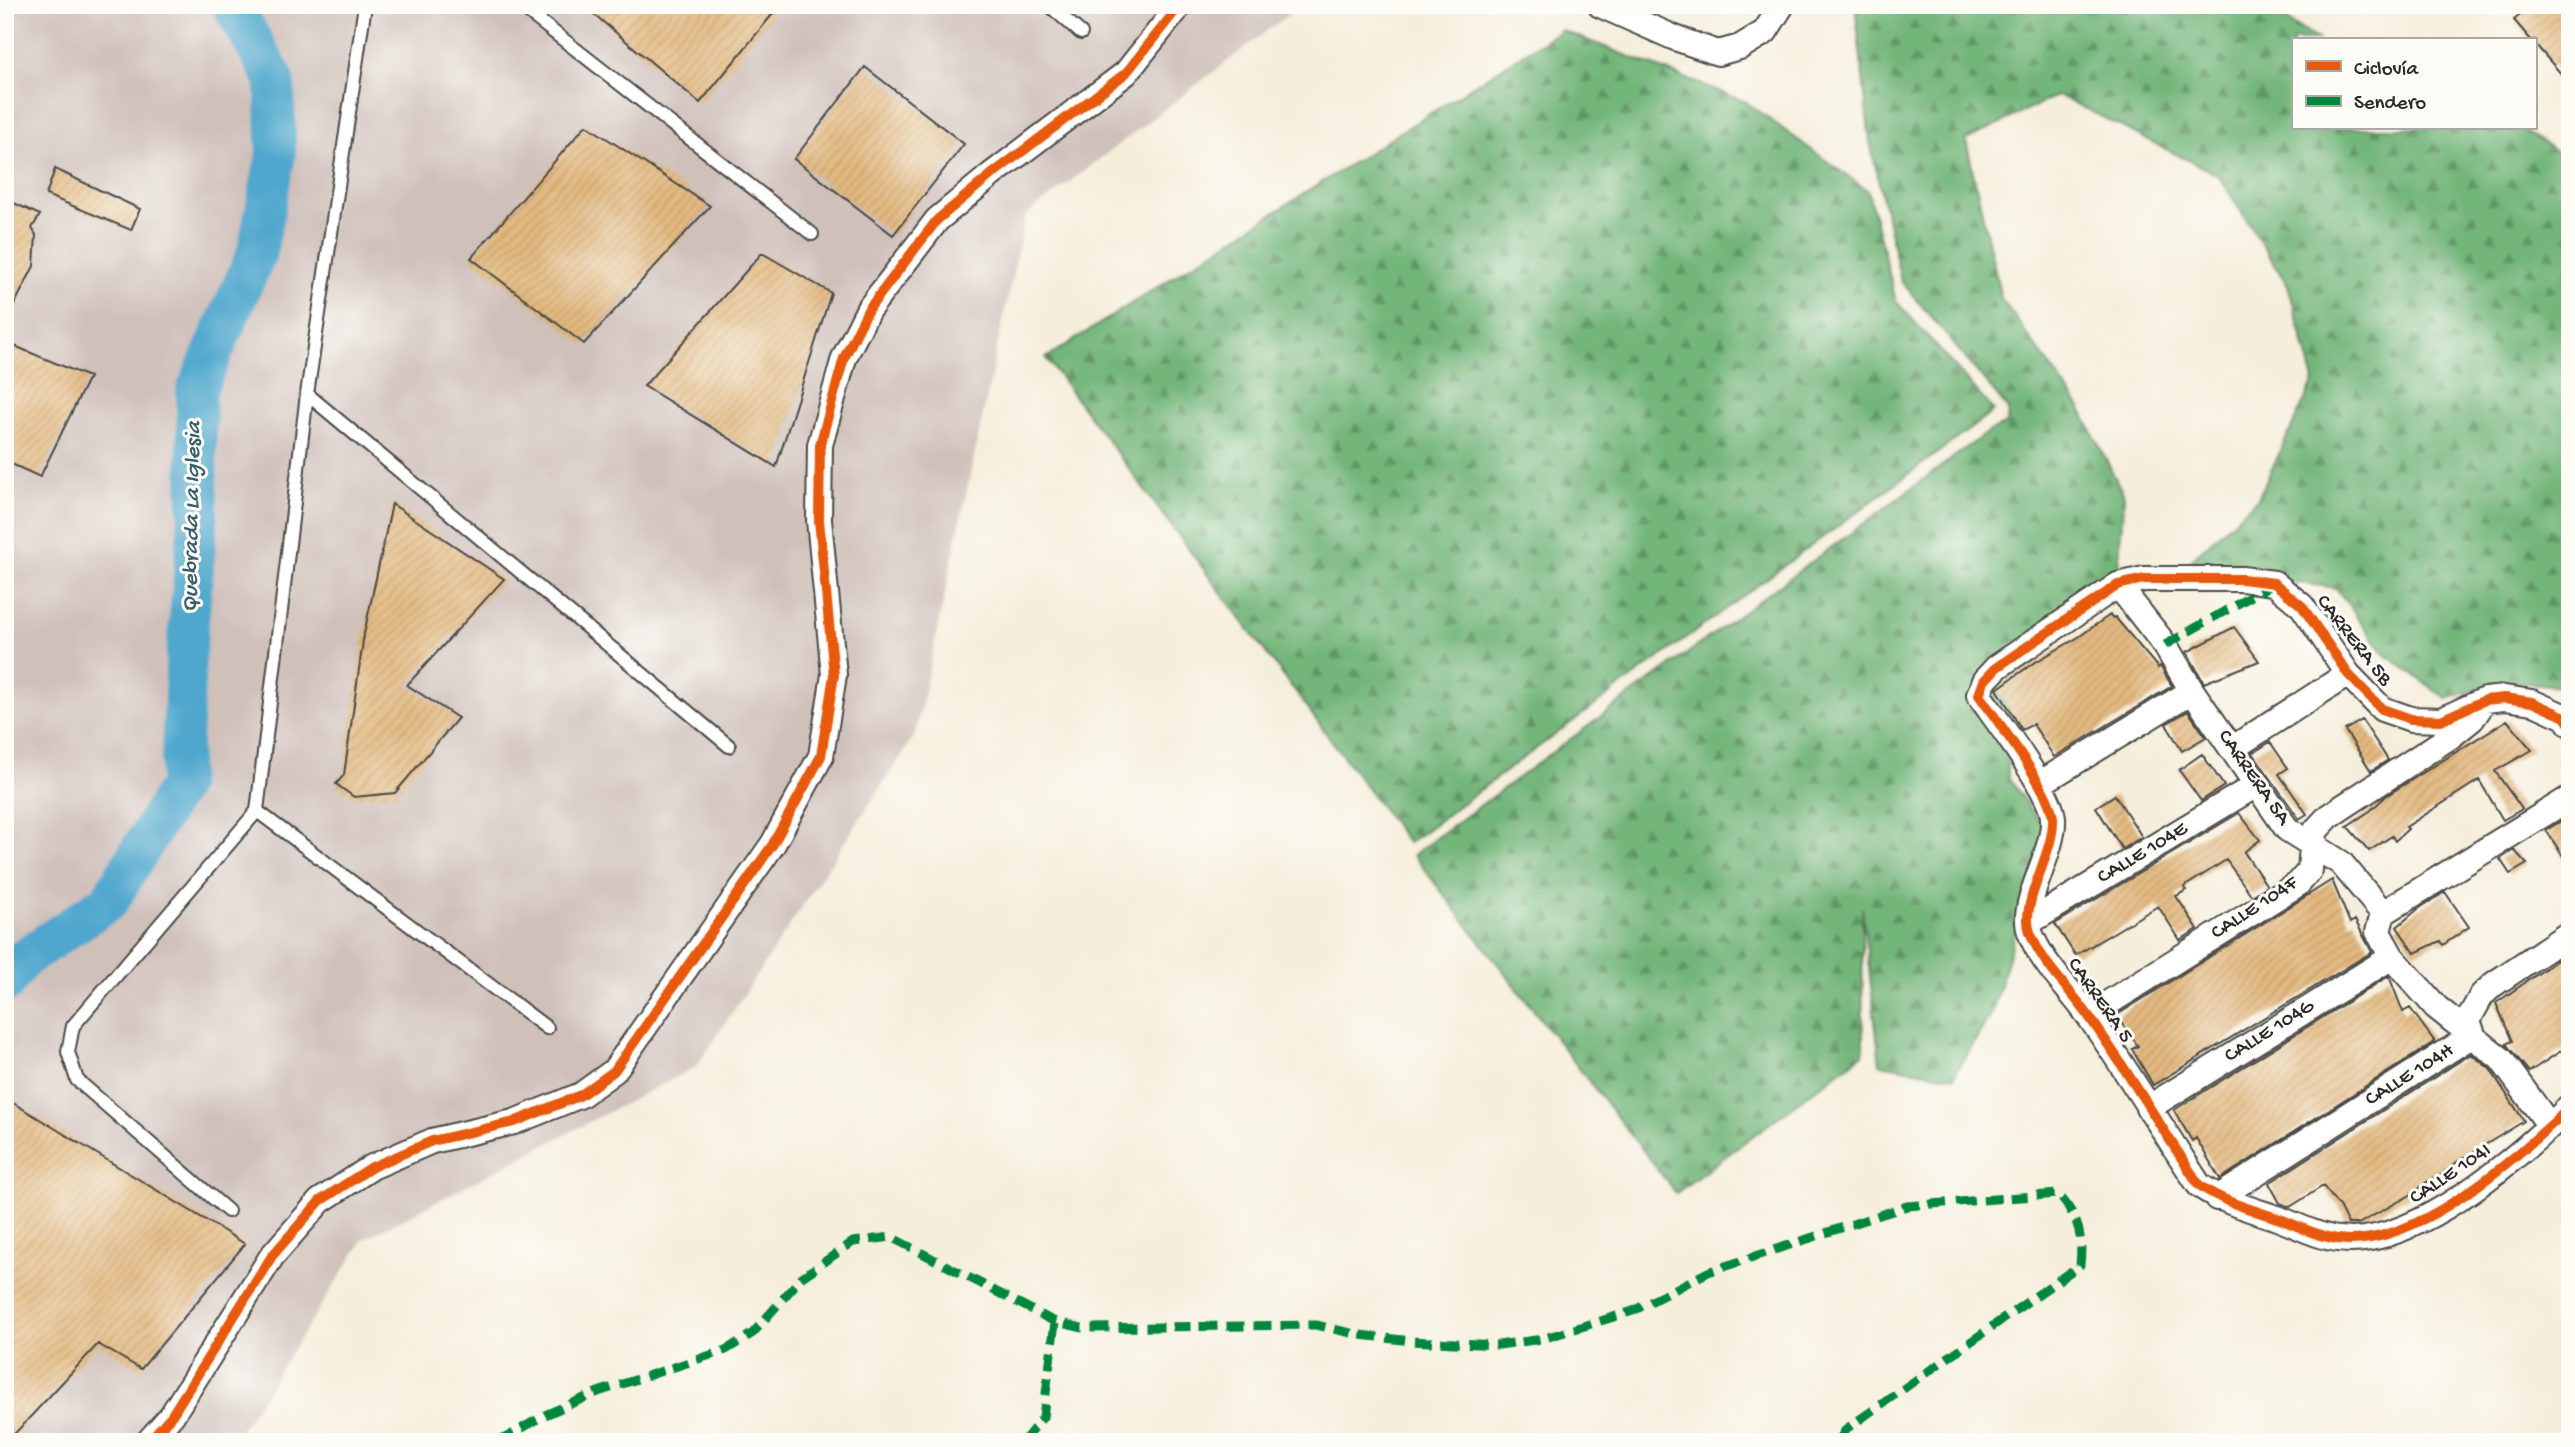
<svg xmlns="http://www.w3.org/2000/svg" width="2575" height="1447" font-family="'Gochi Hand',sans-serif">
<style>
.industrial{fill:#cfc0ba}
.forest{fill:url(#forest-firs);stroke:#4f7052;stroke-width:2}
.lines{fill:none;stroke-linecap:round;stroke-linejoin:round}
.river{stroke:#50a7cd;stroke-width:40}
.building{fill:url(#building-hatch)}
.service-casing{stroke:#494845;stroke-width:16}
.minor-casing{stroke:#494845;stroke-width:28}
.service{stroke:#fff;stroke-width:12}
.minor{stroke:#fff;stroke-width:24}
.quiet{stroke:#00873e;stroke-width:9;stroke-dasharray:18 9;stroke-linecap:butt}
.cycleway-casing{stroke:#fdfcf7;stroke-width:15}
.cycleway{stroke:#e8590c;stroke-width:10}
.labels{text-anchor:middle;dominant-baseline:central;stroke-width:6;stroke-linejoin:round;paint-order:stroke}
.street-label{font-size:21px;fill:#2b2b2b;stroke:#fdfcf7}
.water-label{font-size:23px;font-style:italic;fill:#3a5d6c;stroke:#fdfcf7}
</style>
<defs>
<pattern id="forest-firs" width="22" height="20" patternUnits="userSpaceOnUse" patternTransform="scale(1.75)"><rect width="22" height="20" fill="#73b67a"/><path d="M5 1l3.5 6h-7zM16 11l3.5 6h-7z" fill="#5f9464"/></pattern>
<pattern id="building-hatch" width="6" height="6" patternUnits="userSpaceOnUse" patternTransform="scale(1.75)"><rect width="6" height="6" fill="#e3b980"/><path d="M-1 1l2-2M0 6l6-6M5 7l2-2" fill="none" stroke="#c39f6f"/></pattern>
</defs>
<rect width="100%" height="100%" fill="#fdfcf7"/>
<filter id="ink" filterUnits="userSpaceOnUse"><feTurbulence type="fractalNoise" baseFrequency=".0143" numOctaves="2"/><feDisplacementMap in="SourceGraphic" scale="14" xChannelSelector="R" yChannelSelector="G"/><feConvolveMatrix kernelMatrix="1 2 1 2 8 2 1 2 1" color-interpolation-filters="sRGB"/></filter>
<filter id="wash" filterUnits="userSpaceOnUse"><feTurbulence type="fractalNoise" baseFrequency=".00686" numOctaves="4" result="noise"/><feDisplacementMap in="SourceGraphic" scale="28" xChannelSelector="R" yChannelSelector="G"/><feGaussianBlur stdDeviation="1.57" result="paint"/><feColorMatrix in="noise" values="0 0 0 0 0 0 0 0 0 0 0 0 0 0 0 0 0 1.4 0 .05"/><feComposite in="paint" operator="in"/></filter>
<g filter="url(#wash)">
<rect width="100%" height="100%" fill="#f5eedb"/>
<path class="industrial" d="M5,5H1290L1289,14L1025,216L915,735L697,1066L364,1239L233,1442H5Z"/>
<path class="forest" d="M1855,5H2275L2285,19L2318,40H2293V128H2519L2570,160V691C2552,682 2508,681 2489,686C2475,689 2461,695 2447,699L2384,653L2336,588L2205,570L2192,559L2258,498L2314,381L2288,285L2218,175L2058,95L1966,140L2001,298L2081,409L2124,496L2118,570L2075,604L2028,649L2008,718V777L2045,830L1992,1012L1954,1077L1880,1064L1862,908L1863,1054L1676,1193L1413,855L1988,432L2007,424L2008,409L1901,281L1870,142Z
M1561,30L1746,102L1868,191L1896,301L1994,411L1408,843L1046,358Z"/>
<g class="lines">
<path class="river" d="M5,983L23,959L109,901L180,785L186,654L198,521L196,391L257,252L276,154L275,80L232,5"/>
</g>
<g id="blocks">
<path class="building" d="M583,5H780L700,103Z
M2532,5H2570V84L2535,44V40H2531L2514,20Z
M865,67L964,144L893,235L794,159Z
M586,125L710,206L584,344L471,258Z
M55,169L140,209L131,230L46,195Z
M5,199L40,215L32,228L36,235L34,266L5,323Z
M762,253L831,293L776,467L644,386Z
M5,342L89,377L40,477L5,461Z
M392,504L504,579L407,685L458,718L395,793L354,797L336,784L344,775L364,634Z
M2110,615L2113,618L2115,617L2158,668L2160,666L2172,686L2054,757L2033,724L2022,730L1997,689L2032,664L2077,638Z
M2234,627L2259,661L2204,683L2187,652Z
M2188,711L2206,737L2182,751L2166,724Z
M2362,720L2388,760L2371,771L2345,730Z
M2507,720L2532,750L2495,771L2522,809L2503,820L2479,780L2406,827L2408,829L2395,841L2392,836L2369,851L2347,826L2370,811L2386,796Z
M2270,742L2288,768L2279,774L2307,814L2299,819L2253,753Z
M2202,754L2224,786L2201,801L2179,770Z
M2115,795L2142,837L2122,849L2096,807Z
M2239,813L2260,840L2244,852L2267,886L2252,896L2226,860L2184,887L2187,890L2176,896L2198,929L2180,940L2158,906L2076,955L2074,953L2055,924Z
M2570,816V867L2546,830Z
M2514,850L2527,864L2510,874L2500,859Z
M2332,880L2350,923L2355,920L2372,952L2153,1085L2132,1049L2138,1046L2117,1015Z
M2445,892L2469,927L2443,945L2440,941L2415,953L2397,927L2418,909Z
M2570,951V1045L2529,1072L2506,1044L2512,1041L2496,1003Z
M2389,976L2403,1012L2410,1008L2435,1042L2220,1179L2196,1138L2192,1141L2174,1110Z
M2471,1054L2490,1069L2524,1121L2521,1123L2457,1162L2438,1177L2425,1183L2414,1193L2358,1224H2348L2339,1206L2323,1186L2290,1207L2280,1203L2269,1183Z
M5,1098L245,1244L141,1369L98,1344L7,1442Z"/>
</g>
</g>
<g filter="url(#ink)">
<use href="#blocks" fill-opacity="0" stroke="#494845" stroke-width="2"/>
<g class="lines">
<defs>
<path id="service" d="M519,5L812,234
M1049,5L1081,33
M307,394L729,746
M257,811L547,1028
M228,1211L77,1080L68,1052L73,1026L257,811L307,394L365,5"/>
<path id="minor" d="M1600,5L1675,38L1718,53L1740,47L1765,32L1782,5
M2118,585L2165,645L2192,691L2287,829L2341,863L2383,913
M2570,724L2565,717L2532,702L2505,698L2485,700L2441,720L2411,719L2382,709L2348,674L2302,606L2274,583L2242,579H2144L2118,585L1997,667L1984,681L1979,695C1997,721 2051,791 2053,818C2055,853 2019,903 2030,932C2041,963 2069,988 2088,1015C2127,1070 2162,1129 2199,1185C2223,1202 2250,1209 2277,1218C2297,1225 2318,1237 2338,1239C2414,1250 2519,1156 2570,1107
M2233,748L2348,674
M2039,784L2192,691
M2028,923L2258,784
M2089,1015L2298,884L2310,870L2312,846L2316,830L2329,816L2451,736L2472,719L2479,709
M2148,1108L2392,957
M2550,1126L2501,1059L2436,1007L2392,957L2378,932L2383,913L2570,798
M2217,1198L2473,1035L2468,1020L2482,995L2494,984L2570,933
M148,1442L172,1415L272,1256L320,1201L372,1167L432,1141L514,1122L581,1095L614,1071L773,844L821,756L834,675L819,520L820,445L844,358L868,310L937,220L991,175L1126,73L1180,5"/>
</defs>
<use href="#service" class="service-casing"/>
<use href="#minor" class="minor-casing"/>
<use href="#service" class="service"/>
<use href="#minor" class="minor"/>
<path class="quiet" d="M2165,645L2271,585
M498,1442L545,1415L598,1392L726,1350L753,1333L802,1277L853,1242L891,1237L1053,1321L1082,1328L1316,1325L1360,1335L1411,1341L1499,1345L1542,1339L1633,1311L1708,1272L1907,1206L2058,1194C2079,1218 2083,1234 2080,1265L1846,1429L1838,1442
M1023,1442L1043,1417L1055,1322"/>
<defs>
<path id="cycleway" d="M2570,724L2565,717L2532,702L2505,698L2485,700L2441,720L2411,719L2382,709L2348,674L2302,606L2274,583L2242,579H2144L2118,585L1997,667L1984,681L1979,695C1997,721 2051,791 2053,818C2055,853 2019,903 2030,932C2041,963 2069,988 2088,1015C2127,1070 2162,1129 2199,1185C2223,1202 2250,1209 2277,1218C2297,1225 2318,1237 2338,1239C2414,1250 2519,1156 2570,1107
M148,1442L172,1415L272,1256L320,1201L372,1167L432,1141L514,1122L581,1095L614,1071L773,844L821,756L834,675L819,520L820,445L844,358L868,310L937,220L991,175L1126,73L1180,5"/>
</defs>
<use href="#cycleway" class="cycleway-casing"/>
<use href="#cycleway" class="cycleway"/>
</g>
</g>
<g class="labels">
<g class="street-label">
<text transform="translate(2353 641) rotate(52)">CARRERA 5B</text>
<text transform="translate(2253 778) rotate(55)">CARRERA 5A</text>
<text transform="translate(2143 854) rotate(-31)">CALLE 104E</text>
<text transform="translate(2255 909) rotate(-33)">CALLE 104F</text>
<text transform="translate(2099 1001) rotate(55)">CARRERA 5</text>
<text transform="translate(2270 1032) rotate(-32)">CALLE 104G</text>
<text transform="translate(2410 1076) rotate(-32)">CALLE 104H</text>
<text transform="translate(2451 1175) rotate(-34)">CALLE 104I</text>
</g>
<g class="water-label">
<text transform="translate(193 517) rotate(-89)">Quebrada La Iglesia</text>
</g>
</g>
<rect width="2575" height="1447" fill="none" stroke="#fdfcf7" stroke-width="28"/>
<rect x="2292" y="38" width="245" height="91" fill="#fdfcf7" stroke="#a9a8a5" stroke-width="2"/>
<rect x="2306" y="61" width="35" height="10" fill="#e8590c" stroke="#a9a8a5" stroke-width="2"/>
<text x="2354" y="74" font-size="21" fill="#2b2b2b">Ciclovía</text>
<rect x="2306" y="96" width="35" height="10" fill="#00873e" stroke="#a9a8a5" stroke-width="2"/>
<text x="2354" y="108" font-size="21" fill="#2b2b2b">Sendero</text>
</svg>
